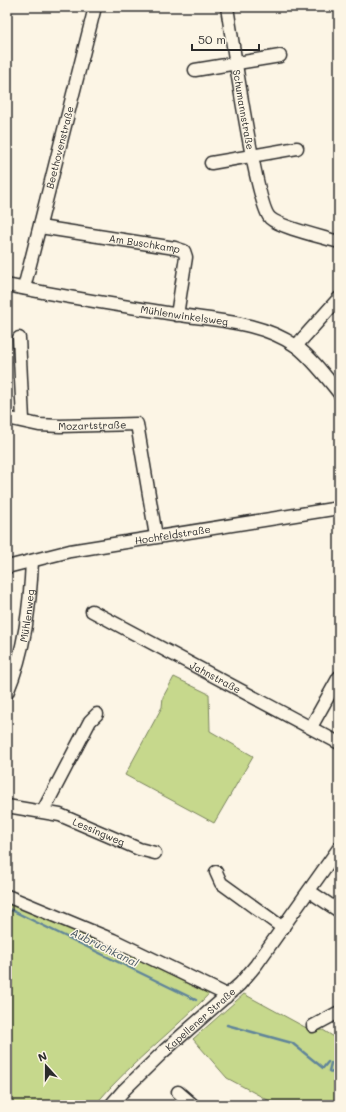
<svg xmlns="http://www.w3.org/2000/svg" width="346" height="1112" font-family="Mali,sans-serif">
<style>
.green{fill:#c6d88c;stroke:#78825c}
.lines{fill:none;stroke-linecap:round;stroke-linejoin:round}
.stream{stroke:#61859a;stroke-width:2.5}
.minor-casing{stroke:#2b2b2b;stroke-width:15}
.minor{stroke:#fcf5e5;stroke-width:12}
.labels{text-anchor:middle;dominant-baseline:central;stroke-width:3;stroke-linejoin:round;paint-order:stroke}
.street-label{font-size:10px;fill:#2b2b2b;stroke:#fcf5e5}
.water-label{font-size:11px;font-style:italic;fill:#465862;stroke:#fcf5e5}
</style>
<rect width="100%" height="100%" fill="#fcf5e5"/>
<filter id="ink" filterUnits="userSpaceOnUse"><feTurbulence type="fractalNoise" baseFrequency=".025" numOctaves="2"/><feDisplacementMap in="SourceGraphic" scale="8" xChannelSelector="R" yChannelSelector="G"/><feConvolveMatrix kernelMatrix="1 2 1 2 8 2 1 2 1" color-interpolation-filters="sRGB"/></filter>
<g filter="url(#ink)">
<path class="green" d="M174,677L209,694L210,731L253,756L214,823L125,775L162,707L163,697Z
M7,892L20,896L218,984C180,1027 132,1060 95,1105H7Z
M244,994L312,1031L323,1030L339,1040V1105H277L227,1078L193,1039Z"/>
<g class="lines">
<path class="stream" d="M7,908L196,1000
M227,1025L292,1043L323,1068L328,1062
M331,1063L329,1071L339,1076"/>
<defs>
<g id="minor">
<path id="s1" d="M227,7C232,38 256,205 270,218C281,228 323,237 339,242"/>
<path d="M195,70L280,56"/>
<path d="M211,163L297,148"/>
<path id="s2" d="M40,227L175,248L184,251L186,257L177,315"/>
<path id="s3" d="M7,285C62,297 118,305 174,314C216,321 260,321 296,346C313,359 326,377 339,393"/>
<path id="s4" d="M24,288L95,7"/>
<path d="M19,338L23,420"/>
<path d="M296,346L339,298"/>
<path id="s5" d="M7,418L39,425L60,426L137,424L156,536"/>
<path id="s6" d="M7,567L70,551L339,508"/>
<path id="s7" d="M92,611L339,743"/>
<path id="s8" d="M7,693C25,650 30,607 32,561"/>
<path d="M311,727L339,677"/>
<path id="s9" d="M7,806L60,815L139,849L155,853"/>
<path d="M43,811L90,721L97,714"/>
<path d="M216,872L221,883L283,928"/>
<path d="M309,891L339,911"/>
<path d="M7,896L113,940L221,992L226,997"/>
<path d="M313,1026L339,1012"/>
<path d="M178,1092L193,1105"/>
<path id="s10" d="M111,1105L124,1090L164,1051L240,984L256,965L339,848"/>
</g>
</defs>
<use href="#minor" class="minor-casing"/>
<use href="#minor" class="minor"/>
</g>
</g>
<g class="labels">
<g class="street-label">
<text stroke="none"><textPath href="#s1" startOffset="104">Schumannstraße</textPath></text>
<text stroke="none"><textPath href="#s4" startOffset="145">Beethovenstraße</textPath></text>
<text stroke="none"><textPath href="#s2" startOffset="106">Am Buschkamp</textPath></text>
<text stroke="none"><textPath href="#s3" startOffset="180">Mühlenwinkelsweg</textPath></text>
<text stroke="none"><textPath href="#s5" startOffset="86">Mozartstraße</textPath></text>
<text stroke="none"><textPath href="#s6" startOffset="169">Hochfeldstraße</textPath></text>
<text stroke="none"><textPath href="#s8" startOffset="80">Mühlenweg</textPath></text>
<text stroke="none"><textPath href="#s7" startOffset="140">Jahnstraße</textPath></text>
<text stroke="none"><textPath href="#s9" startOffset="96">Lessingweg</textPath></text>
<text stroke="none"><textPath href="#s10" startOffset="124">Kapellener Straße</textPath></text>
</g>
<g class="water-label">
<text transform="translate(105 947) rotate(26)">Aubruchkanal</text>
</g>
</g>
<rect width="346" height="1112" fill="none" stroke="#fcf5e5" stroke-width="24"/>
<rect x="12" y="12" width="322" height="1088" fill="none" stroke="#2b2b2b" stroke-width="1.5" filter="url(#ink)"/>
<g transform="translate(46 1066) rotate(339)" stroke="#fcf5e5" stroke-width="3" paint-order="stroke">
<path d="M0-3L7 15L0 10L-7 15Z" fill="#2b2b2b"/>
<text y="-6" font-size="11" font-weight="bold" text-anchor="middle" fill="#2b2b2b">N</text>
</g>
<path d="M192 44v6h67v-6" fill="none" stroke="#2b2b2b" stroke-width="2"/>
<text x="198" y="44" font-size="12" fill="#2b2b2b" stroke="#fcf5e5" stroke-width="3" paint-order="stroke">50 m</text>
</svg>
